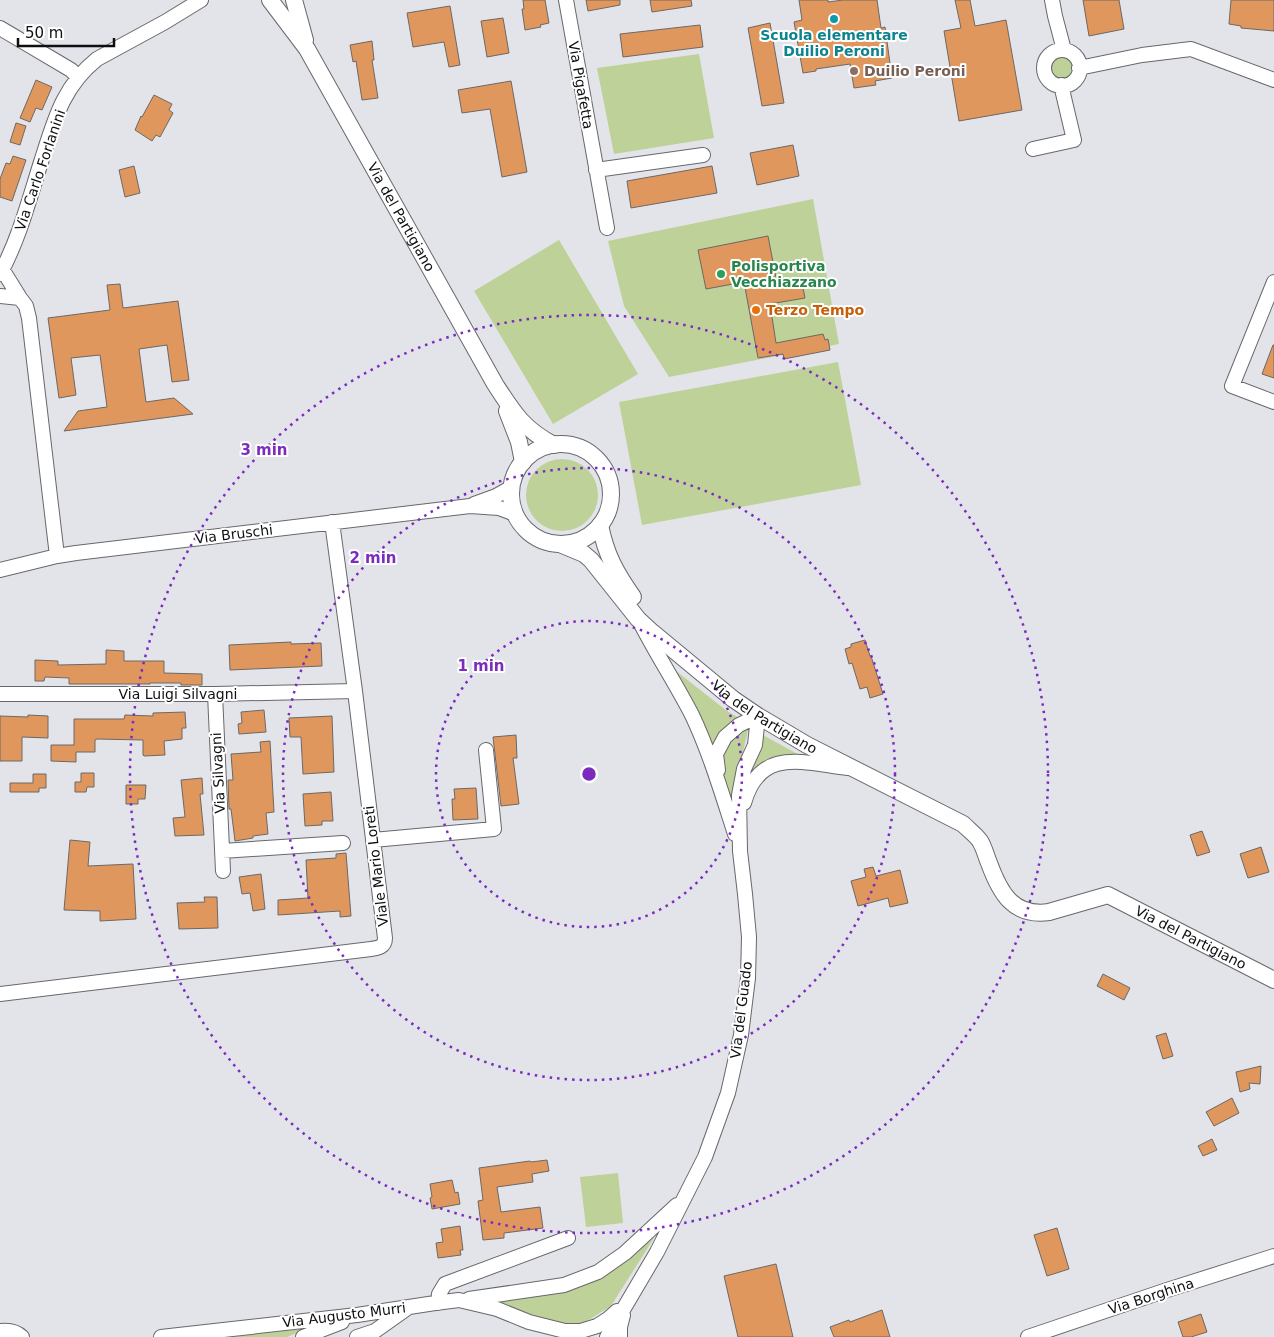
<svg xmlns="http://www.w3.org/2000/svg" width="1274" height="1337" font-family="'DejaVu Sans',sans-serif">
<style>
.green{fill:#bed199}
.building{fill:#e0975d;stroke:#6c6866}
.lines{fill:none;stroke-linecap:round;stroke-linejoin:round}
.minor-casing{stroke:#67686c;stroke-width:16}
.major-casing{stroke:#67686c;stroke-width:18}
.minor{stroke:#fff;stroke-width:14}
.major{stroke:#fff;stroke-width:16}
.ring{fill:none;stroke:#7b2cbf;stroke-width:2.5;stroke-dasharray:2.5 5}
.culture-dot{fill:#0f9aa8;stroke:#fff;stroke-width:2}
.education-dot{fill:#8d6e63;stroke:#fff;stroke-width:2}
.leisure-dot{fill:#2e9e5b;stroke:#fff;stroke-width:2}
.food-dot{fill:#e8710a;stroke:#fff;stroke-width:2}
.labels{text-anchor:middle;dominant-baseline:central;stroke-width:4;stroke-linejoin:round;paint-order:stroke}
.culture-label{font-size:14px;font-weight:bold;fill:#0d838f;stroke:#fff}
.education-label{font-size:14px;font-weight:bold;fill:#785e54;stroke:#fff;text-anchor:start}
.street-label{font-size:14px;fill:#0e0f10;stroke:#fff}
.leisure-label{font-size:14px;font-weight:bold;fill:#27864d;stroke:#fff;text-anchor:start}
.food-label{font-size:14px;font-weight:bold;fill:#c56008;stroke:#fff;text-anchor:start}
.centre{fill:#7b2cbf;stroke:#fff;stroke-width:2.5}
.ring-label{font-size:15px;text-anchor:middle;font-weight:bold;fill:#7b2cbf;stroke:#fff;stroke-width:4;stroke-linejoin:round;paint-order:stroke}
</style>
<rect width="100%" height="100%" fill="#e3e4e9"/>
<path class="green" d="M699,54L714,138L614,154L597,68Z
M1050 68a12 12 0 1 1 24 0a12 12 0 1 1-24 0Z
M813,199L839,344L669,377L624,306L608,241Z
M559,240L638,374L553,424L474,291Z
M838,362L861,485L642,525L619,402Z
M526 495a36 36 0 1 1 72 0a36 36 0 1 1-72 0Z
M671,667L727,711L739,718L712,753Z
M749,726L737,778L732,809L720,765L730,738Z
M761,734L803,757L747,778Z
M618,1173L623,1223L586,1227L580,1177Z
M654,1238L611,1306L579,1326L540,1318L496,1301L604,1275Z
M309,1328L287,1337H231Z"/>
<path class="building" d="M523,0H545L549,23L540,25L541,27L525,30L522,9H524Z
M586,0H620V5L588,11Z
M650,0H691L692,6L652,12Z
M799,0H828V2L843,0H877L881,28L885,27L892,78L875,81L876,85L854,88L850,64L816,69V71L803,73L794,22L802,20Z
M955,0H970L975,26L1006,20L1022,110L959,121L944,31L961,28Z
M1083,0H1119L1124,29L1089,36Z
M1231,0H1274V31L1241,28V26L1229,24Z
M450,6L460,65L449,67L444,42L413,47L407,13Z
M503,18L509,53L487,57L481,21Z
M770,23L784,103L762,106L748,28Z
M700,25L703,47L623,57L620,34Z
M372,41L374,60H372L378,98L362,100L356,61L353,62L350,45Z
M36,80L52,87L42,110L36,108L30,122L20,118Z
M511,81L527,172L502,177L490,109L462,113L458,90Z
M154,95L172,104L169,110L173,113L160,137L156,135L152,141L135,130L141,116L142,117Z
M16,123L26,126L20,145L10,142Z
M793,145L799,176L757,185L750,153Z
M13,156L26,160L12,201L0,197V179L6,163L10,164Z
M134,166L140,193L125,197L119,170Z
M712,166L717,193L631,208L627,181Z
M768,236L778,288L802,283L805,298L770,304L776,343L823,334L825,340L828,339L830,350L784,359L783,354L758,358L744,282L706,289L698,250Z
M120,284L123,308L178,301L189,380L172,382L167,345L139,349L146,402L174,398L193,414L64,431L78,411L107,407L100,355L71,358L76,395L59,398L48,318L110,310L107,285Z
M1273,345H1274V378L1262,374Z
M865,640L870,656H871L883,694L870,698L867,687L860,689L852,663L849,664L845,649L851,647V644Z
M291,642V644L321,643L322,666L230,670L229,645Z
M106,650L124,651V661H164V673L202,674V685H181V683H150V684H69V678L45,677L44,681H35V660L58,661V665L106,664Z
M264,710L266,732L239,734L238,724L242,723L241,712Z
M185,712L186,728H182V739L164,741L165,755L144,756L143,755V740L97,739L95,740V752H76V762L51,761V745H74V719H124L125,715L153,716V713Z
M28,715L48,716V738L22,737V761H0V716L28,717Z
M332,716L334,772L303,774L301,737H290L289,718Z
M516,735L517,758H513L519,804L501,806L493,737Z
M270,741L274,812L266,813L268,834L253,836V838L235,841L231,809H229L228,780H233L231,754L261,752L260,742Z
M81,773H94V787H87L86,792H75V782H81Z
M33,774H46V788H39V792H10V783H33Z
M202,778L203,794H200L204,835L175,836L173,818L185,817L181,780Z
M126,785H146L145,799H138V804H126Z
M476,788L478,819L453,820L452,799H455L454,789Z
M331,792L333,821H322V825L305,826L303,794Z
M1202,831L1210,852L1197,856L1190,835Z
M70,840L90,842L88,866L133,864L136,919L100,921V911L64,910Z
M1261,847L1269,872L1248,878L1240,854Z
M346,853L351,916L340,917V911L278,915V900L308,898L306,860L336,858V854Z
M873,867L876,876L900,870L908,903L890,907L888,898L858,906L851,881L866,877L864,869Z
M261,874L265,909L253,911L250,893L242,894L239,877Z
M204,897H217L218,928L179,929L177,903L205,902Z
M1103,974L1130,988L1124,1000L1097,986Z
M1166,1033L1173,1056L1163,1059L1156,1036Z
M1261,1066L1260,1084L1249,1083L1250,1089L1240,1092L1236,1072Z
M1232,1098L1239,1113L1214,1126L1206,1112Z
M1212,1139L1217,1150L1203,1156L1198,1146Z
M547,1160L549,1171L532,1174L533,1182L497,1187L501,1212L540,1207L543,1228L504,1233V1238L483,1240L478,1201L483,1200L479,1168L530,1161L531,1162Z
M452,1180L455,1193L458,1192L460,1204L432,1209L430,1198L432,1197L430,1184Z
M460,1226L463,1250H460L461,1255L438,1258L436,1243L443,1242L441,1229Z
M1057,1228L1069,1269L1047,1276L1034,1235Z
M776,1264L793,1337H738L724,1276Z
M882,1310L890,1337H834L830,1327L849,1320L850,1322Z
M1201,1314L1207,1332L1191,1337H1183L1178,1322Z"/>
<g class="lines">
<defs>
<path id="minor" d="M566,0L607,228
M1052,0L1055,16L1064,50
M0,28L71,70L78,77
M1044 68a18 18 0 1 1 36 0a18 18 0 1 1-36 0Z
M1079,68L1142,55L1191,49L1274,80
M1033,149L1074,140L1061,85
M596,170L703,155
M2,269L20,298L26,306L29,318L57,556
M0,274C19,239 29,200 41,162C54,122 62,87 97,59L165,22L201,0
M1274,282L1232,386L1274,402
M0,296L20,298
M474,504L496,496L512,487
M0,570L57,556L76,553L470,506L499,508L515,514
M641,624C657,655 676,684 692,715C710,753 722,794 735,834
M0,694H215L355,691
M215,694L223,871
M718,770L716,754L725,737L739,725L758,716
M744,803C760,746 804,763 848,768
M373,840L494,829L486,750
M222,851L343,843
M0,994L371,949C378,948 385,947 385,938L355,691L332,522
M469,1299L564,1285L598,1272L625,1253L677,1205
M438,1303L439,1294L445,1284L568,1238
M0,1331C9,1330 16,1331 22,1337
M161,1337L357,1315L435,1303L459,1300L497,1309L529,1322L565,1331H581L597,1326L608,1319L617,1311
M303,1337L342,1322
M357,1337L375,1331L406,1309
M607,1337L657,1252L705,1157L728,1093L741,1035L748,978L749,937L745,894L740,851L739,795L744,769L755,745L758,716
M620,1337V1327L623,1315
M1028,1337L1167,1290L1274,1256"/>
<g id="major">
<path id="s1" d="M270,0L307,49L495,384C513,412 523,429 554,445"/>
<path d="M294,0L305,40"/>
<path d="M507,411L519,442L523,462"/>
<circle cx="561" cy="494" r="50"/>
<path d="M600,525C606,555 616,573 633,597"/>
<path id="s2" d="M560,544L584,554L591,560L638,619L652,632L733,699L758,716L807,745L963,824C969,830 976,835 980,841C984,847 986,856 989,863C1000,893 1013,917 1049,912L1108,895L1274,980"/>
</g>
</defs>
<use href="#minor" class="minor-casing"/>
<use href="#major" class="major-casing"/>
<use href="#minor" class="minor"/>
<use href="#major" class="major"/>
</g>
<g class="ring">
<circle cx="589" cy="774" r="153"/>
<circle cx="589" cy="774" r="306"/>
<circle cx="589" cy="774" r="459"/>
</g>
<circle class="culture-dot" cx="834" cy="19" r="5"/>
<circle class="education-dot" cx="854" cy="71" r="5"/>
<circle class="leisure-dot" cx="721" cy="274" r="5"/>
<circle class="food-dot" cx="756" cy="310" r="5"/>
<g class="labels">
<g class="culture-label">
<text x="834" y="35">Scuola elementare<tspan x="834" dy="16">Duilio Peroni</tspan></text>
</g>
<g class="education-label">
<text x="864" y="71">Duilio Peroni</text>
</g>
<g class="street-label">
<text transform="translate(581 85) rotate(80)">Via Pigafetta</text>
<text transform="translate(40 170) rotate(-71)">Via Carlo Forlanini</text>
<text stroke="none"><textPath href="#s1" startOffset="254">Via del Partigiano</textPath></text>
<text transform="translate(234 534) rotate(-7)">Via Bruschi</text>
<text x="178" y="694">Via Luigi Silvagni</text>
<text stroke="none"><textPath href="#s2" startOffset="271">Via del Partigiano</textPath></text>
<text transform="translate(218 773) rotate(-93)">Via Silvagni</text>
<text transform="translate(376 866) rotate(-97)">Viale Mario Loreti</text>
<text stroke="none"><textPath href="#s2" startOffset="785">Via del Partigiano</textPath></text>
<text transform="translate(741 1010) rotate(-83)">Via del Guado</text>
<text transform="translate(1151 1296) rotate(-18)">Via Borghina</text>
<text transform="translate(344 1315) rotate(-7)">Via Augusto Murri</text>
</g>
<g class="leisure-label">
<text x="731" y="266">Polisportiva<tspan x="731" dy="16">Vecchiazzano</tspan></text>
</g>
<g class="food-label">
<text x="766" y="310">Terzo Tempo</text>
</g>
</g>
<circle cx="589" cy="774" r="8" class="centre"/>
<g class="ring-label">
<text x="264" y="455">3 min</text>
<text x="373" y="563">2 min</text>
<text x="481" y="671">1 min</text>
</g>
<path d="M18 38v8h96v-8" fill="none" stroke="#0e0f10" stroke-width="2.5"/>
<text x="25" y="38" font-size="15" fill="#0e0f10" stroke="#ffffff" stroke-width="4" paint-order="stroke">50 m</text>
</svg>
